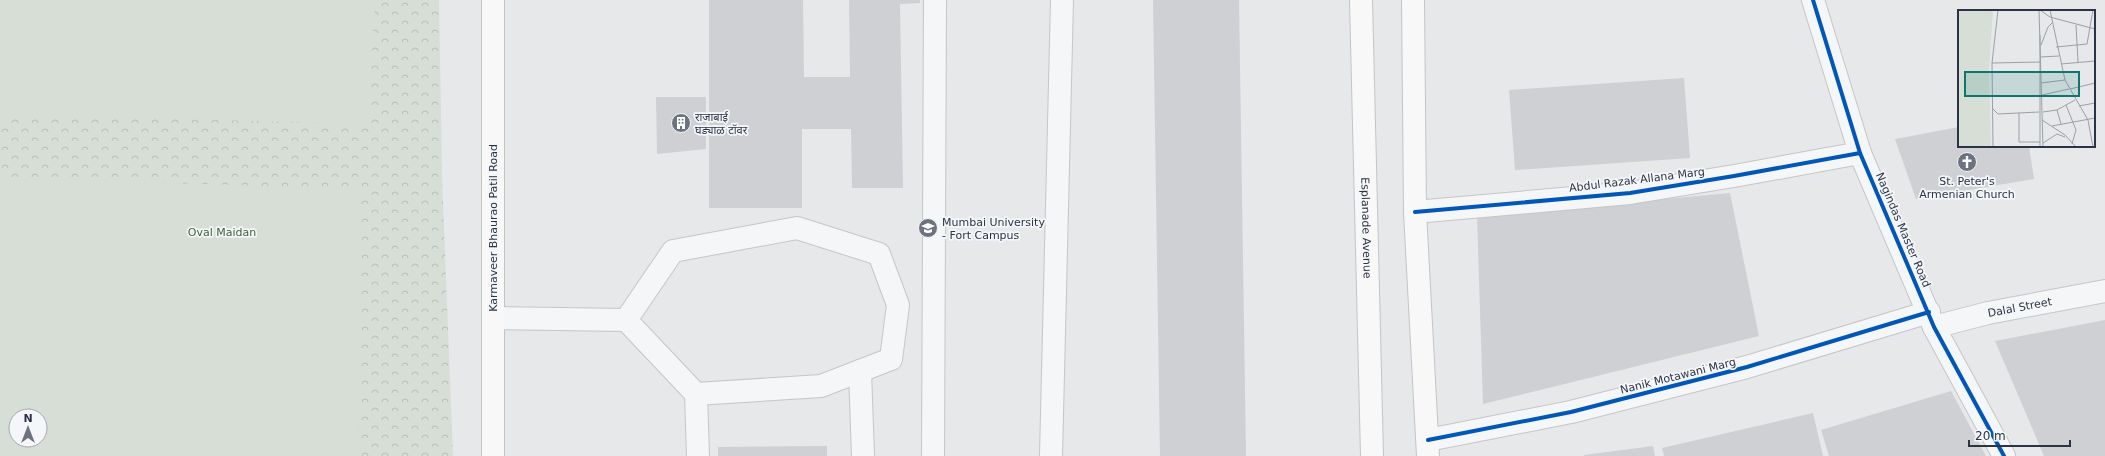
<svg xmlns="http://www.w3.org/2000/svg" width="2105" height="456" font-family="'DejaVu Sans','Noto Sans Devanagari',sans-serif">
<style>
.park{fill:url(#park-crowns);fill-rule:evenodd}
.garden{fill:#d6ded6;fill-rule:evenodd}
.building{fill:#ced0d3}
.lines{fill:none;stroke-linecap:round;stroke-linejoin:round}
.minor-casing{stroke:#c4c6c8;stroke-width:24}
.major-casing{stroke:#c2c5c8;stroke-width:24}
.minor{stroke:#f5f6f7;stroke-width:22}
.major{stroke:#f8f8f8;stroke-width:22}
.cycleway-casing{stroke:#f4f6f9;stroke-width:6}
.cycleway{stroke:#0057b8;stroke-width:4}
.labels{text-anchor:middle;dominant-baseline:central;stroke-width:3.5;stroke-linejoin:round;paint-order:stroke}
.poi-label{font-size:11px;fill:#2b3445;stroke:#f4f6f9;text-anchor:start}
.street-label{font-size:11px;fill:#2b3445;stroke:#f4f6f9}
.park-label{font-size:11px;fill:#3f6138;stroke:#f4f6f9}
.inset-road{fill:none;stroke:#9ba0a8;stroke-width:1}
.view{fill:#0f766e;fill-opacity:0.15;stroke:#0f766e;stroke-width:2}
.inset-edge{fill:none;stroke:#2b3445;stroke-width:2}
</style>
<defs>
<pattern id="park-crowns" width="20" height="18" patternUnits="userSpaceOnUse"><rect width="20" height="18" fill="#d6ded6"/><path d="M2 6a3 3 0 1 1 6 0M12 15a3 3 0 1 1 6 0" fill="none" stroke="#b8bfb9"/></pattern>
</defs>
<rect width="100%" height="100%" fill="#e6e8ea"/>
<path class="park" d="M0,0H439L442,177L453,456H0ZM16,416H40V440H16Z"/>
<path class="garden" d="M0,0H375L368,124L0,114Z
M0,178L361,189L358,456H0ZM16,416H40V440H16Z"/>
<path class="building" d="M709,0H803L804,77H850L849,0H920V3L900,4L903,188H852L851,129H802V208H709Z
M1153,0H1239L1246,456H1160Z
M1684,78L1690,158L1515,170L1509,90Z
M656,97H706V149L657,154Z
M1959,127V146H2029L2034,179L1916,199L1895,139Z
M1730,193L1759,336L1483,404L1477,216Z
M2105,320V456H2044L1995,341Z
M1951,391L1986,456H1829L1821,430Z
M1813,413L1823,456H1664L1662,448Z
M827,446V456H718V447Z
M1653,446L1655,456H1584V455Z"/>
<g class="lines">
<defs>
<g id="minor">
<path d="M1813,0L1860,153L1934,327L2004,456"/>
<path d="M1415,212L1630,193L1734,176L1860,153"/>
<path d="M494,318L626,320L673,251L797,228L879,254L898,305L891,359L821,386L696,394L626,320"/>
<path id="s1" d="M1934,327L1988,313L2105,291"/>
<path d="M860,371L863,456"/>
<path d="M696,394L698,456"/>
<path d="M1428,440L1571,412L1747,367L1929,312"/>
<path d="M933,456L935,0"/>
<path d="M1051,456L1062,0"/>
</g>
<g id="major">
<path d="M493,0V456"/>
<path id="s2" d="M1361,0L1372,456"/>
<path d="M1413,0L1415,212L1428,456"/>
</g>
</defs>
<use href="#minor" class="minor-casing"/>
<use href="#major" class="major-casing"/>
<use href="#minor" class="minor"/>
<use href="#major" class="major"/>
<defs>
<path id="cycleway" d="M1813,0L1860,153L1934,327L2004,456
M1415,212L1630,193L1734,176L1860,153
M1428,440L1571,412L1747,367L1929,312"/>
</defs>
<use href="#cycleway" class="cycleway-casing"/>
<use href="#cycleway" class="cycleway"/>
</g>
<defs>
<symbol id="building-disc" viewBox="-11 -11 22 22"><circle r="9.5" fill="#6c737f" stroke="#f4f6f9"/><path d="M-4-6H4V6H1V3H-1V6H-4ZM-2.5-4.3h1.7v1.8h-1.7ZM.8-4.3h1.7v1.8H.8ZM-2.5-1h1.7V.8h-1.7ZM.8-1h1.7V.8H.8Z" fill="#fff"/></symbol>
<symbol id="church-disc" viewBox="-11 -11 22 22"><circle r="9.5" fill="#6c737f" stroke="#f4f6f9"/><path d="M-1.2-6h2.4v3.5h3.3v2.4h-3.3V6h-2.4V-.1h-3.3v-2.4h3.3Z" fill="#fff"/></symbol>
<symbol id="university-disc" viewBox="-11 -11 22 22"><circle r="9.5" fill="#6c737f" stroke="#f4f6f9"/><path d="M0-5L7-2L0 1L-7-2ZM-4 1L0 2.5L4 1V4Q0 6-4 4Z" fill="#fff"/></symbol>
</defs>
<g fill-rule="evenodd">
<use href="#building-disc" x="670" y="112" width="22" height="22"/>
<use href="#church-disc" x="1956" y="151" width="22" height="22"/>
<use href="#university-disc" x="917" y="217" width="22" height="22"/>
</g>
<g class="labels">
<g class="poi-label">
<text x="695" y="117">राजाबाई<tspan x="695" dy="13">घड्याळ टॉवर</tspan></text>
<text x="1967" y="181" text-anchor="middle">St. Peter's<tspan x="1967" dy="13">Armenian Church</tspan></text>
<text x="942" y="222">Mumbai University<tspan x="942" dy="13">- Fort Campus</tspan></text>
</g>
<g class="street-label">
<text transform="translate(1637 180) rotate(-7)">Abdul Razak Allana Marg</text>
<text transform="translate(493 228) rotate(-90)">Karmaveer Bhaurao Patil Road</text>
<text stroke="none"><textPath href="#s2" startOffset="228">Esplanade Avenue</textPath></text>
<text transform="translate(1903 230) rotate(67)">Nagindas Master Road</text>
<text stroke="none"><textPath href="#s1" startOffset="88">Dalal Street</textPath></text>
<text transform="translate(1678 376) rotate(-14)">Nanik Motawani Marg</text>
</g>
<g class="park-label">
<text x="222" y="232">Oval Maidan</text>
</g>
</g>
<g transform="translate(1958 10)">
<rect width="137" height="137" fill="#e6e8ea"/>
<path d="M0,0H35L31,59L33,137H0Z" fill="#d6ded6"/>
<path d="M0,0H31L27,68H0ZM0,71L27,72L26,137H0Z" fill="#d6ded6"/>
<path class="inset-road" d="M81,0L85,137M82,0L92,7L137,19M92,0L107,70L130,110L135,137M118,15L120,52M82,25V137M83,35L90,17L94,13M98,37L129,34L135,0M83,47L101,46M34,53L83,52M103,54L137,51M83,73L107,70M112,79L137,73M84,85L111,79M108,95L118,120L114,134M121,96L137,93M35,99L40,104L81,102M99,100L103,114M85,102L99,100L117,90M61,103V132H82M84,110L107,125L118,137M94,116L137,108M85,133L99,124L107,127M35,137L34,53L40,0"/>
<path class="view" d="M7,62H121V86H7Z"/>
<rect width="137" height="137" class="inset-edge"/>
</g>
<g transform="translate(28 428)"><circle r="19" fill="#f4f6f9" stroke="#a4a8b1"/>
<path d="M0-3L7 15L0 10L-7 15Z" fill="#6c737f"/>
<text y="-6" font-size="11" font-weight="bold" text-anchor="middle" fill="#2b3445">N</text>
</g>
<path d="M1969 440v6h101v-6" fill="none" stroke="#2b3445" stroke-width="2"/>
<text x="1975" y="440" font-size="12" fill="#2b3445" stroke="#f4f6f9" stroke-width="3" paint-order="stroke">20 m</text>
</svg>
